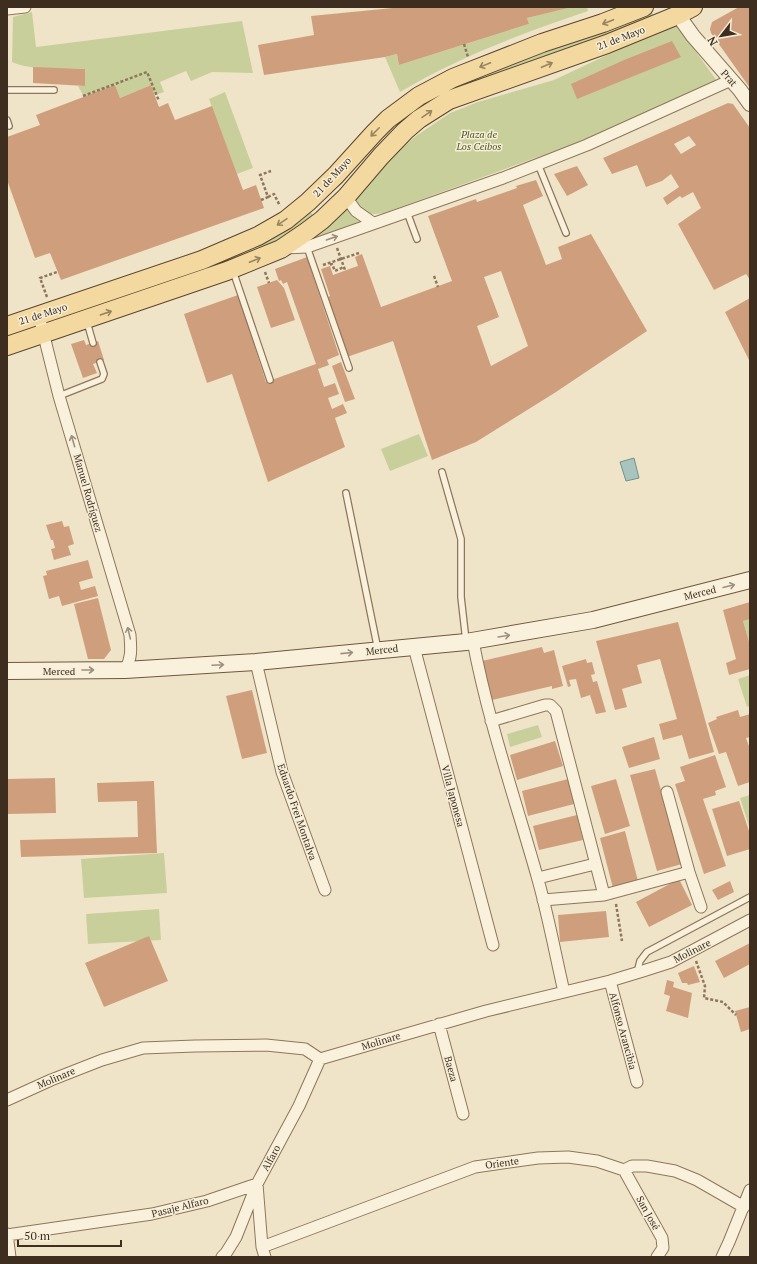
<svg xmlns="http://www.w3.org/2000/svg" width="757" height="1264" font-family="'PT Serif',serif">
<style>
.green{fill:#c9cf9b}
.water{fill:#a9c4bc;stroke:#6f938a}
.building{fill:#cf9f7d;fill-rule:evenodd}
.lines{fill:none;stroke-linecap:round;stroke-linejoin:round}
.service-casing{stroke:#8d765c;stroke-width:8}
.minor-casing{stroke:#8d765c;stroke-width:13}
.tertiary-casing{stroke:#8d765c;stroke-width:16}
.secondary-casing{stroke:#6f573f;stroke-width:18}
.primary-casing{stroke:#5b4430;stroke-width:20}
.path{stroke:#8d765c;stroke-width:2.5;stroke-dasharray:3 2;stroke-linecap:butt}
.service{stroke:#faf1dc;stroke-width:5.5}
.minor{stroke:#faf1dc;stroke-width:11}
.tertiary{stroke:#faf1dc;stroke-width:14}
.secondary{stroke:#faf1dc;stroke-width:16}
.primary{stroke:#f3d9a0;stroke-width:18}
.oneway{stroke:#988460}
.oneway2{stroke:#9c907e}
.labels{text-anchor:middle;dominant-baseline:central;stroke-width:3;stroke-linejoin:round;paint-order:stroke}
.street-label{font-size:10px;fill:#3d2e20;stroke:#f7eed8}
.park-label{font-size:10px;font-style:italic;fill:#4d5a26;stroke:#f7eed8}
</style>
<rect width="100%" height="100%" fill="#f0e4c8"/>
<path class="green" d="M570,7H587L588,11C523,33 459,57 400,92L385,57L397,54L399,65L529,24L527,18Z
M651,11L655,17L434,100L397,125L374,147L342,184L338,187L335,185L388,123L453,84Z
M32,12L36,47L242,21L253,73L212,72L191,81L186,71L160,82L164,92L155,95L151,85L120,98L115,85L84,97L78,86H85V69C63,68 32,71 12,62L13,17Z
M675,23L717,81L601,134L384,213C369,215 359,215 356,198L391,157L416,136L450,113L478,102L554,80Z
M225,92L253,168L237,174L209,99Z
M347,208L360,223L309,241Z
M310,211L314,217L293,233L260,251L148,290L153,283L251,249L291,227L304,217Z
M419,434L428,456L390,471L381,449Z
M750,619V645L743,621Z
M750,675V706L747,707L738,679Z
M538,725L542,737L510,747L507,734Z
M750,795V829L740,798Z
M164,853L167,893L84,898L81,859Z
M159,909L161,940L88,944L86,914Z"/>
<path class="water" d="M634,458L639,478L626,481L620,462Z"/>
<path class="building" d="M403,7H568V8L527,18L529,24L399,65L397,54L385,57L264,75L258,45L314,35L311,16Z
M739,7H750V88L711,33L710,29L712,22Z
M672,41L681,57L577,99L571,84L624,60Z
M33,67L85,69V86L33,83Z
M115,85L120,98L151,85L159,107L168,103L175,120L212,106L243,190L256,185L264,208L61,280L50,253L35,258L7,180V137L40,125L36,115Z
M728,103L733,104L750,128V280L746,274L714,290L678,224L701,208L693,192L682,198L680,196L667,205L663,198L679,187L671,174L662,181L646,187L637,165L612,174L603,158ZM689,136L696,145L681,154L674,144Z
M577,166L588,185L567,196L554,174Z
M536,180L543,196L523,205L546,265L562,259L558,247L591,234L647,331L556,392L476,442L432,460L393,341L347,357L327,298L330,296L321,269L330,266L333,275L352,268L358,266L355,257L362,254L381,307L452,281L428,216L476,199L477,202L517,188L516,186ZM501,271L528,346L491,366L477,326L499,317L484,277Z
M307,257L339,355L327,360L329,365L318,369L324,387L335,383L339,394L328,398L332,409L343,404L347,413L335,418L345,447L268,482L232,374L207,383L184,314L238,295L266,382L316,364L287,282L283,284L281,280L279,281L275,269Z
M277,280L284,288L295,320L271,328L257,287Z
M750,298V362L725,312Z
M84,340L86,345L98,341L104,360L93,364L97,373L83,378L71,344Z
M341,362L355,399L345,402L332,366Z
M62,521L64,527L69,526L74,544L68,546L71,555L54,560L51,549L55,548L53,540H51L46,525Z
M88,560L93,578L79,582L81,590L95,586L98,596L62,606L59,596L49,599L43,576L47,575L46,571Z
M98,598L111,650L104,659H88L74,604Z
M750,602V619L743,621L750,645V669L729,675L726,663L736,659L723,610Z
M678,622L714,752L689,759L682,735L663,740L659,724L677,719L660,659L637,665L642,683L622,689L627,707L615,710L596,641Z
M542,647L544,653L554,650L563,686L552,689V686L492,700L482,661Z
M586,659L587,663L592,662L595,674L591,675L593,682L597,681L606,712L596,714L590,695L581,698L576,679L569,680L571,686L568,687L562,666Z
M252,690L267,753L242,759L226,696Z
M738,710L740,717L750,714V737L746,738L750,749V782L738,786L726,752L719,754L708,723L717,719L716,717Z
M654,737L660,759L629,768L622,747Z
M555,741L563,766L517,780L510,755Z
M715,755L726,787L715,791L716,795L703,799L726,866L704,874L675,784L685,781L680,767Z
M655,769L682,864L657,871L630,775Z
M55,778L56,813L7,814V779Z
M568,779L574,804L528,816L522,791Z
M616,779L630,826L605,834L591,786Z
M154,781L157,853L21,857L20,840L138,837L137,801L98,802L97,783Z
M739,801L750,834V849L727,856L712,809Z
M577,815L583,840L539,850L533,826Z
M625,831L638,881L613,888L600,838Z
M679,879L692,905L649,927L636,902Z
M730,881L734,892L718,900L712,890Z
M606,911L609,937L560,942L558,915Z
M149,936L168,981L104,1007L85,963Z
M750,943V964L724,978L715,961Z
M694,966L700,982L688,985L687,983H682L678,973Z
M667,980L674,982L673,987L692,993L688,1018L666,1011L670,996L664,994Z
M750,1007V1029L741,1032L735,1011Z"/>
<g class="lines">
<defs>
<path id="service" d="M7,90H54
M7,120L9,126
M538,164L566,233
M407,212L417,239
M307,247L349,368
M233,271L270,380
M87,322L93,343
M59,396L102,379L104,374L100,362
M442,472L461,539V597L466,641
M346,493L378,650
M637,973L640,961L647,952L750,897"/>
<path id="minor" d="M7,9L25,7
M346,197L356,211L373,223
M285,248L307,247L503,178L587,145L731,80
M39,316L59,396L130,635C131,649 132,658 125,670
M473,641C488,721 515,798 537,876C548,914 555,953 564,992
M414,647L493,945
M256,662L282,772L325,890
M491,721L545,705H550L556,711L604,895
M667,792L689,872L701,907
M538,878L595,864
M543,900L604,895L689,872
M610,981L637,1082
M439,1024L463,1114
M7,1100L51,1080L102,1060L143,1048L195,1046L266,1045L305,1049L320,1059L486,1011L610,981L643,971L671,962L750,920
M624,1170L662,1238L663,1248L657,1257
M7,1234L10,1257
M7,1235L152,1214L207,1201L257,1184L262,1247L265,1257
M262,1247L475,1167L538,1158L568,1157L597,1161L624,1170L632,1166H647L675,1171L697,1180L744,1207
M222,1257L226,1253L236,1237L257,1184L299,1106L320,1059
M722,1257L729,1242L750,1190"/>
<path id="tertiary" d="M678,15L693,36L740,90L750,104"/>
<path id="secondary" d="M7,671L125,670L256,662L466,642L593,620L750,580"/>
<path id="primary" d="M7,326L202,260L258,236L286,220L308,202L336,175L375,132L388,119L419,96L453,78L542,43L603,23L644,7
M7,346L227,271L281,249L306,232L322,220L346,197L381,156L405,131L419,119L449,100L607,44L678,15L693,7"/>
</defs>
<use href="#service" class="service-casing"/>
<use href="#minor" class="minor-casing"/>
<use href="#tertiary" class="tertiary-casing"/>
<use href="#secondary" class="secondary-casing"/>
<use href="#primary" class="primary-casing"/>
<path class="path" d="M464,44L468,57
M83,96L147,72L159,101
M268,197L274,194L280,206
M261,200L268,197L260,175L271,171
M337,248L345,270
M323,265L359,253
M330,265L332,264L335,271L344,267
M265,272L269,283
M434,276L438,287
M47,297L40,278L57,272
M616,904L622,941
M696,961L705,986L704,998L723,1002L736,1015"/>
<use href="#service" class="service"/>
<use href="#minor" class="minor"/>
<use href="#tertiary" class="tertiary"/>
<use href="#secondary" class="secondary"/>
<use href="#primary" class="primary"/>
</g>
<defs><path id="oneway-shaft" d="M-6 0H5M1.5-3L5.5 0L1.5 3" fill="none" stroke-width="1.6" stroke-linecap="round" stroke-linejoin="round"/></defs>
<g class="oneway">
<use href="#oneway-shaft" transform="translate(608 22) rotate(159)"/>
<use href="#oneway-shaft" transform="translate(485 65) rotate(158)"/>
<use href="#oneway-shaft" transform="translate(547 65) rotate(-23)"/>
<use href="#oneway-shaft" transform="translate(427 114) rotate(-35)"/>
<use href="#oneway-shaft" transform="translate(375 132) rotate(135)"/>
<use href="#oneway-shaft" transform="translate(282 222) rotate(146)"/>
<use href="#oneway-shaft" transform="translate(255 260) rotate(-22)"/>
<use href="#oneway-shaft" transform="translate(106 313) rotate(-19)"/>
</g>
<g class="oneway2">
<use href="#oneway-shaft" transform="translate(332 238) rotate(-19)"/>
<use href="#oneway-shaft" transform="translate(73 441) rotate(-106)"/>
<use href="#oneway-shaft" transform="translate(729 586) rotate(-14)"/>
<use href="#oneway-shaft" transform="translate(129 633) rotate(-103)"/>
<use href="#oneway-shaft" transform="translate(504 636) rotate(-9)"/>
<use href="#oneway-shaft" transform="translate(347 653) rotate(-6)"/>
<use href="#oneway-shaft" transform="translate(218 665) rotate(-3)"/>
<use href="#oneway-shaft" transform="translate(88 670)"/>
</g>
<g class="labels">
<g class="street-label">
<text transform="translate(621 38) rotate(-21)">21 de Mayo</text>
<text transform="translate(729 78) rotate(48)">Prat</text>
<text transform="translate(332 177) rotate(-47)">21 de Mayo</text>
<text transform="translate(43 314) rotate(-18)">21 de Mayo</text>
<text transform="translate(88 493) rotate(74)">Manuel Rodríguez</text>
<text transform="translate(700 593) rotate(-14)">Merced</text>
<text transform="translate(382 650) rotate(-6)">Merced</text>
<text x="59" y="671">Merced</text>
<text transform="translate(453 796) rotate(75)">Villa Japonesa</text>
<text transform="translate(297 812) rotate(71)">Eduardo Frei Montalva</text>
<text transform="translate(692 951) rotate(-27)">Molinare</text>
<text transform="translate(623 1031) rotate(75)">Alfonso Arancibia</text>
<text transform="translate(381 1041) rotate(-17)">Molinare</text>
<text transform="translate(451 1069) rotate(75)">Baeza</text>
<text transform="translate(56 1078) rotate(-23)">Molinare</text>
<text transform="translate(271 1158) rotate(-62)">Alfaro</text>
<text transform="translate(502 1163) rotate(-8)">Oriente</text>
<text transform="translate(180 1207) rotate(-14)">Pasaje Alfaro</text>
<text transform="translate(648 1213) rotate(61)">San José</text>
</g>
<g class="park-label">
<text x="479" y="134">Plaza de<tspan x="479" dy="12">Los Ceibos</tspan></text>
</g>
</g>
<rect width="757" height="1264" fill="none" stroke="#3d2e20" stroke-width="16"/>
<g transform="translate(721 36) rotate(239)" stroke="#f7eed8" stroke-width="3" paint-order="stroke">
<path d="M0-3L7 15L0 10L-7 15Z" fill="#3d2e20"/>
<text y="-6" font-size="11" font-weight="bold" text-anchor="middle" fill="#3d2e20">N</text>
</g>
<path d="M18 1240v6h103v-6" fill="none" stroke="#3d2e20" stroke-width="2"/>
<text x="24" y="1240" font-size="12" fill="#3d2e20" stroke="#f7eed8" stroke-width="3" paint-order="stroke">50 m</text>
</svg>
